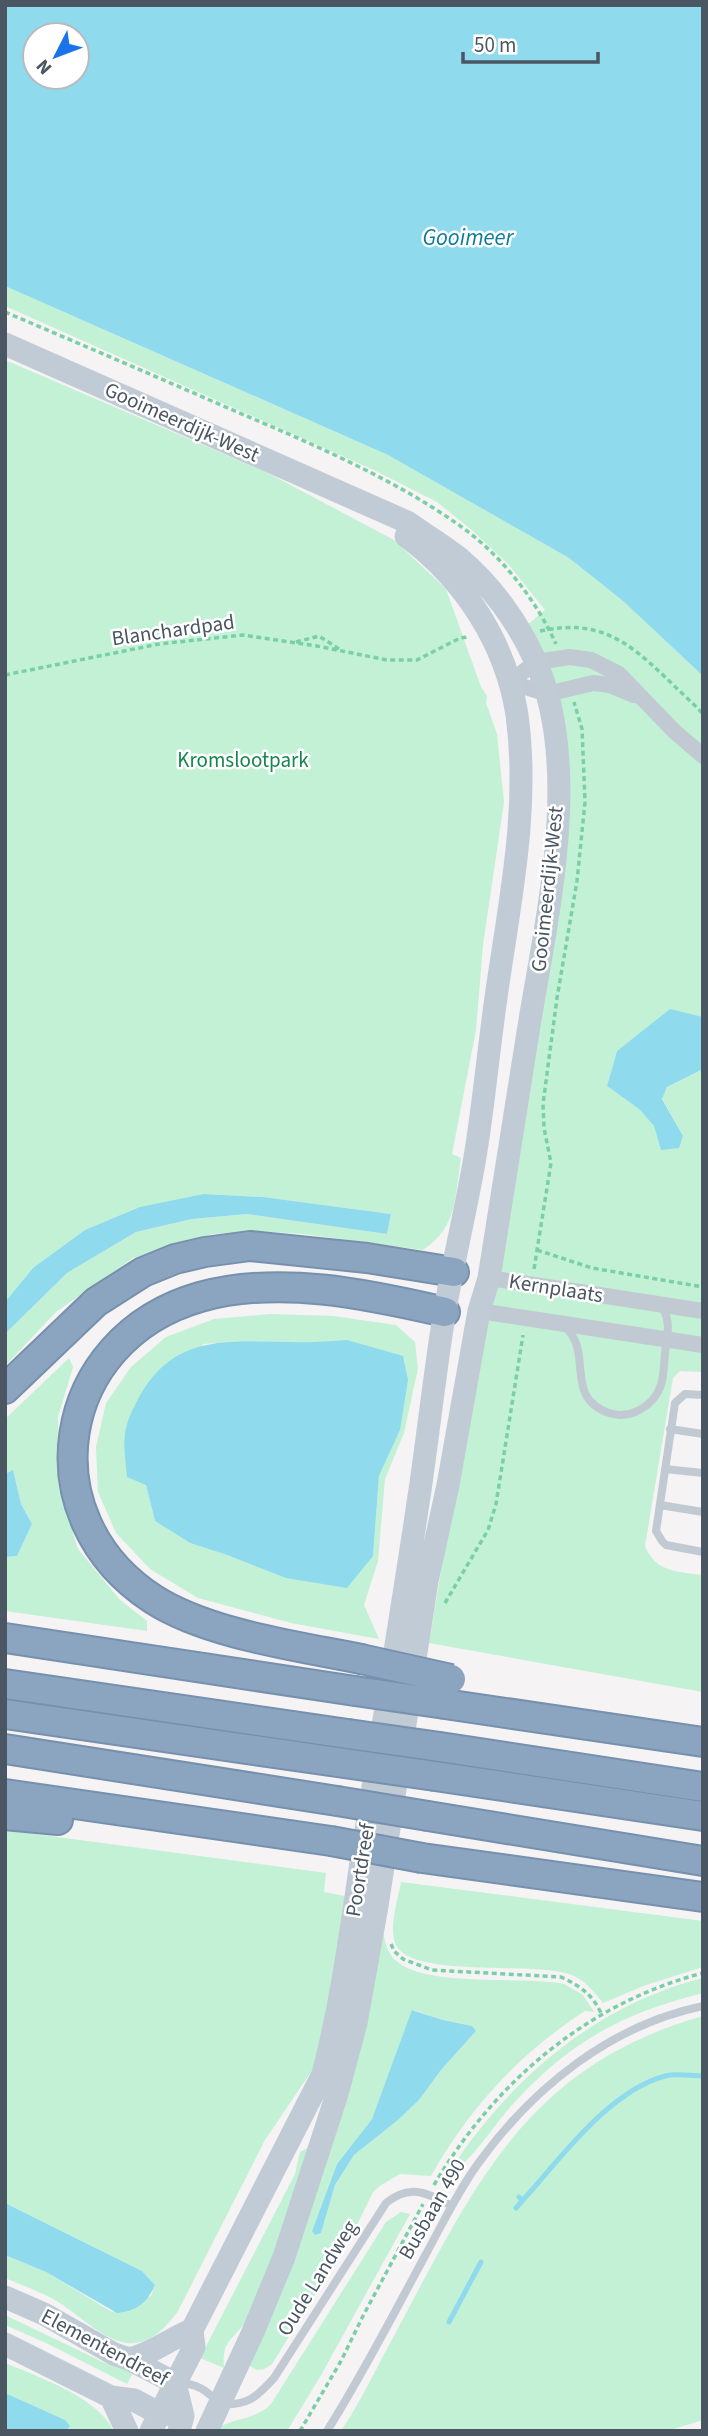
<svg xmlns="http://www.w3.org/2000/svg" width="708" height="2436" font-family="'Source Sans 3',sans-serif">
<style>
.green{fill:#c3f1d5;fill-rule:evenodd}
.water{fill:#90daee;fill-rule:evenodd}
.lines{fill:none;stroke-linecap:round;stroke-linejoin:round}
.stream{stroke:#90daee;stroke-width:5}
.highway-casing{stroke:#7690ad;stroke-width:32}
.path{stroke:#7ad0a6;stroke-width:3.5;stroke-dasharray:5 3.5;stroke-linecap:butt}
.lane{stroke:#c1cad2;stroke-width:8}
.street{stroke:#c1cad2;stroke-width:16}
.secondary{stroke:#c1cbd6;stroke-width:23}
.highway{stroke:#8ba5c1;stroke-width:28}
.highway-bridge-casing{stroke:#7690ad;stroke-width:32;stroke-linecap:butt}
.highway-bridge{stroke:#8ba5c1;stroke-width:28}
.labels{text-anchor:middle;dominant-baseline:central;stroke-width:5;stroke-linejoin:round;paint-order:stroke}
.street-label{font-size:21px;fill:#4a5661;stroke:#fff}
.park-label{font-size:21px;fill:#17864f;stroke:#fff}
.water-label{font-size:23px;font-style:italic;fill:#0c7c9b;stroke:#fff}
</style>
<rect width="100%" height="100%" fill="#f5f3f3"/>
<path class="green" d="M5,286L388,455L569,558L623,601L703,676V1017L670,1010L617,1051L607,1086L639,1109L655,1127L661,1150L683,1136L662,1098L667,1087L703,1069V1372L680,1371L673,1378L645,1546C655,1572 678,1572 703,1575V1692L429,1643L559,866L564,786L526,626L545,610L509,565L473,531L437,502L376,471L5,306Z
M5,360L266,472L394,540L446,589L481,687L487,696L486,703L497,734L504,802L483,945L476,1030L452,1154L461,1158C455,1195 458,1227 423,1250L303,1234L259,1231L213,1234L133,1258L56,1312L5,1366V1334L67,1273L136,1232L192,1219L247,1214L387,1234L391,1214L263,1197L204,1194L33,1268L5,1302Z
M270,1314L333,1316L396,1325L415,1342L418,1368L404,1433L385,1479L378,1561L364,1605L379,1639L291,1623L198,1598L150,1569L116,1533L98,1492L96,1447L106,1403L131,1367L166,1337L214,1319ZM247,1341L295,1342L400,1430L379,1476L373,1556H230L190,1543L155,1521L146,1485L203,1344Z
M69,1358L73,1367L58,1417L59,1489L78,1549L120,1600L147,1621V1631L5,1611V1557L17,1556L32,1524L21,1504L13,1471L5,1474V1419Z
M5,1830L326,1873L324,1892L345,1896L335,1975L313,2069L265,2140L178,2311C134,2372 103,2333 60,2303C43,2292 23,2286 5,2278V2255L46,2272L112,2312L151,2296L155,2285L142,2271L5,2203Z
M401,1882L703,1921V1967L646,1985L603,2003C594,1992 586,1981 572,1975C538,1961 413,1979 396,1945C388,1928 398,1900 401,1882Z
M383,1928C384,1939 386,1950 394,1959C424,1989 522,1975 564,1984L583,1995L594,2012L585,2011C520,2053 469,2108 431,2176L400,2174L381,2185L373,2192L352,2235L272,2364C265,2370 257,2373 249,2365ZM414,2010L443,2020L471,2026L476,2031L441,2070L419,2100L398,2120L354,2155L335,2185L321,2233L312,2231L337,2164L372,2119Z
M703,1978V1993C622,2013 568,2043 512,2105C494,2125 473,2160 451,2173C458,2156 472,2139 484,2124C541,2054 615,2000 703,1978Z
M703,2016V2420L667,2431H341C359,2404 373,2375 388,2347C471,2194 520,2068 703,2016Z
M309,2147C291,2204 275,2264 248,2317C237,2340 221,2336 224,2368L200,2358L295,2174L300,2152Z
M401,2212L410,2214L320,2377L287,2431H213C231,2417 255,2421 271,2404L386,2222Z
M5,2315L105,2363L134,2371L127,2384L46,2343L5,2325Z
M5,2363C39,2377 97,2397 114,2431H66L69,2426L5,2393Z"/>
<path class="water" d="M5,5H703V676L623,601L569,558L388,455L5,286ZM77,35V77H35V35Z
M670,1009L703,1017V1069L667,1087L662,1099L683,1136L679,1148L661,1150L654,1126L639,1109L607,1086L617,1051Z
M204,1194L263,1197L391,1214L387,1234L247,1214L192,1219L136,1232L67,1273L5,1334V1302L33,1268L85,1230L140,1207Z
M347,1340L403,1356L408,1380L400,1430L379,1476L373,1556L347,1588L286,1578L230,1556L190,1543L155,1521L146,1485L127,1477C126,1463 123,1447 125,1434C126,1422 133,1409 138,1399C173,1333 229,1341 293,1342C311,1343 329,1341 347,1340Z
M13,1470L21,1504L32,1524L17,1556L5,1557V1474Z
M412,2010L443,2020L472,2026L476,2031L441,2070L419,2100L398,2120L354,2155L335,2185L321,2233L315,2235L312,2231L337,2164L372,2119Z
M5,2203L142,2271L155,2285C147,2303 137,2311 117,2313L46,2272L5,2255Z
M5,2393L65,2420L70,2426L66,2431H5Z"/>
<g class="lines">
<path class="stream" d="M523,2200C561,2158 609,2091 665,2076C676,2073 691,2076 703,2076
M516,2208L523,2200L519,2197
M449,2322L481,2262"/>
<defs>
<path id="highway" d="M5,1389L96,1302L143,1272L175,1259L205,1252L250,1246L367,1258L454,1272
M5,1638L355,1691
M361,1659C297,1646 207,1634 153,1599C27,1517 54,1339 200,1297C278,1275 367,1294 445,1312
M5,1684L348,1734
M445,1704L703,1742
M5,1714L344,1763
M440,1747L703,1787
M5,1749L337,1801
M435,1776L703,1816
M5,1794L331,1841
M5,1815L58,1820
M428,1816L703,1861
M422,1858L703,1897"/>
</defs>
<use href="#highway" class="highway-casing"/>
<path class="path" d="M5,312C85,346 164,380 244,415C313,444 395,480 456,523C499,552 535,598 556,644
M540,631C597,619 625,639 664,676C677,689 691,701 703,714
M296,642L319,636L339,649
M5,675L159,644L243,635L317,646L387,660H417L460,638L468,637
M537,1250L592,1268L703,1287
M534,1269L551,1163L544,1128L543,1104L557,998L577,881L585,802L582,729L574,702
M445,1603L488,1530L496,1504L523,1335
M391,1944L394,1951L403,1959L432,1970L561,1977C580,1986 592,1994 601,2013
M434,2185C494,2083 587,2003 703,1973
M300,2431L341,2361L363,2316L423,2204"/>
<path class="lane" d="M565,1327C594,1352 563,1397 609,1413C630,1420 654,1406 661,1385C664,1376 664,1363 665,1353C667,1336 672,1321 661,1306
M703,1395L685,1394L675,1403L656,1531L662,1541L666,1545L703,1552
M670,1429L703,1434
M665,1469L703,1473
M660,1505L703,1512
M178,2383C196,2383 207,2390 219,2404C247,2406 256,2398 274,2378L386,2203C411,2183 427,2193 452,2206
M327,2431C363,2374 394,2313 426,2254C443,2223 459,2189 480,2161C534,2087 611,2025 703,2006"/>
<path class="street" d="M510,682L536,662L570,657L591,660L619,674L674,731L703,756
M510,682L547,694L593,683L610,685L634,695
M489,1278L703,1311
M479,1311L703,1345"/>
<path class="secondary" d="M5,344L407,522C424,534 443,545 459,558C491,585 518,622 535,660C583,766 547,915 529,1026C516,1110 502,1194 489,1278L479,1311L448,1485L427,1581L377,1906L356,2023L337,2094L284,2257L253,2332L207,2431
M5,2297L44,2314L114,2354L129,2359L175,2383L183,2416L179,2431
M5,2344L111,2397L134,2400L160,2414L175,2415
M129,2359C154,2353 169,2339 192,2330
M111,2397L127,2431
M151,2431L194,2347L192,2330L323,2074C344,1994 353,1912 366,1830C385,1714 404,1599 421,1483C429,1427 435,1372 444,1316C453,1261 467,1207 476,1151C485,1094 490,1035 499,977C512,890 529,803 517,715C506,643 464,579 406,536"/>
<use href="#highway" class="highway"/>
<defs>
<path id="highway-bridge" d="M361,1659L451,1679
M355,1691L445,1704
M348,1734L440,1747
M344,1763L435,1776
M337,1801L428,1816
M331,1841L422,1858"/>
</defs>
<use href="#highway-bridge" class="highway-bridge-casing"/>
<use href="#highway-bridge" class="highway-bridge"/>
</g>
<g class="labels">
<g class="street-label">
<text transform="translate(182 422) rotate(24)">Gooimeerdijk-West</text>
<text transform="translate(173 630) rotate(-8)">Blanchardpad</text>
<text transform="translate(547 889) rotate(-84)">Gooimeerdijk-West</text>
<text transform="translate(556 1288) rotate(9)">Kernplaats</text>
<text transform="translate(360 1870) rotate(-81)">Poortdreef</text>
<text transform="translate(432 2209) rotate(-60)">Busbaan 490</text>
<text transform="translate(317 2278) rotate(-58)">Oude Landweg</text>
<text transform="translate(105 2347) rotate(28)">Elementendreef</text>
</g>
<g class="park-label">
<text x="243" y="760">Kromslootpark</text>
</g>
<g class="water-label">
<text x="468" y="237">Gooimeer</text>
</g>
</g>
<rect width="708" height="2436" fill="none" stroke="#4a5661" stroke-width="14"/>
<g transform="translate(56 56) rotate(228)"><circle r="33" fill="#ffffff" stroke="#b7bbc0" stroke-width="2"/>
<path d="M0-5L12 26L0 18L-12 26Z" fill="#1a73e8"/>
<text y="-10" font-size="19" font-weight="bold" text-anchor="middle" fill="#4a5661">N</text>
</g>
<path d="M463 52v10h135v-10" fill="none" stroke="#4a5661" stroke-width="3.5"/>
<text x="474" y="52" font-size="21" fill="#4a5661" stroke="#ffffff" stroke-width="5" paint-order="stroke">50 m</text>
</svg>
